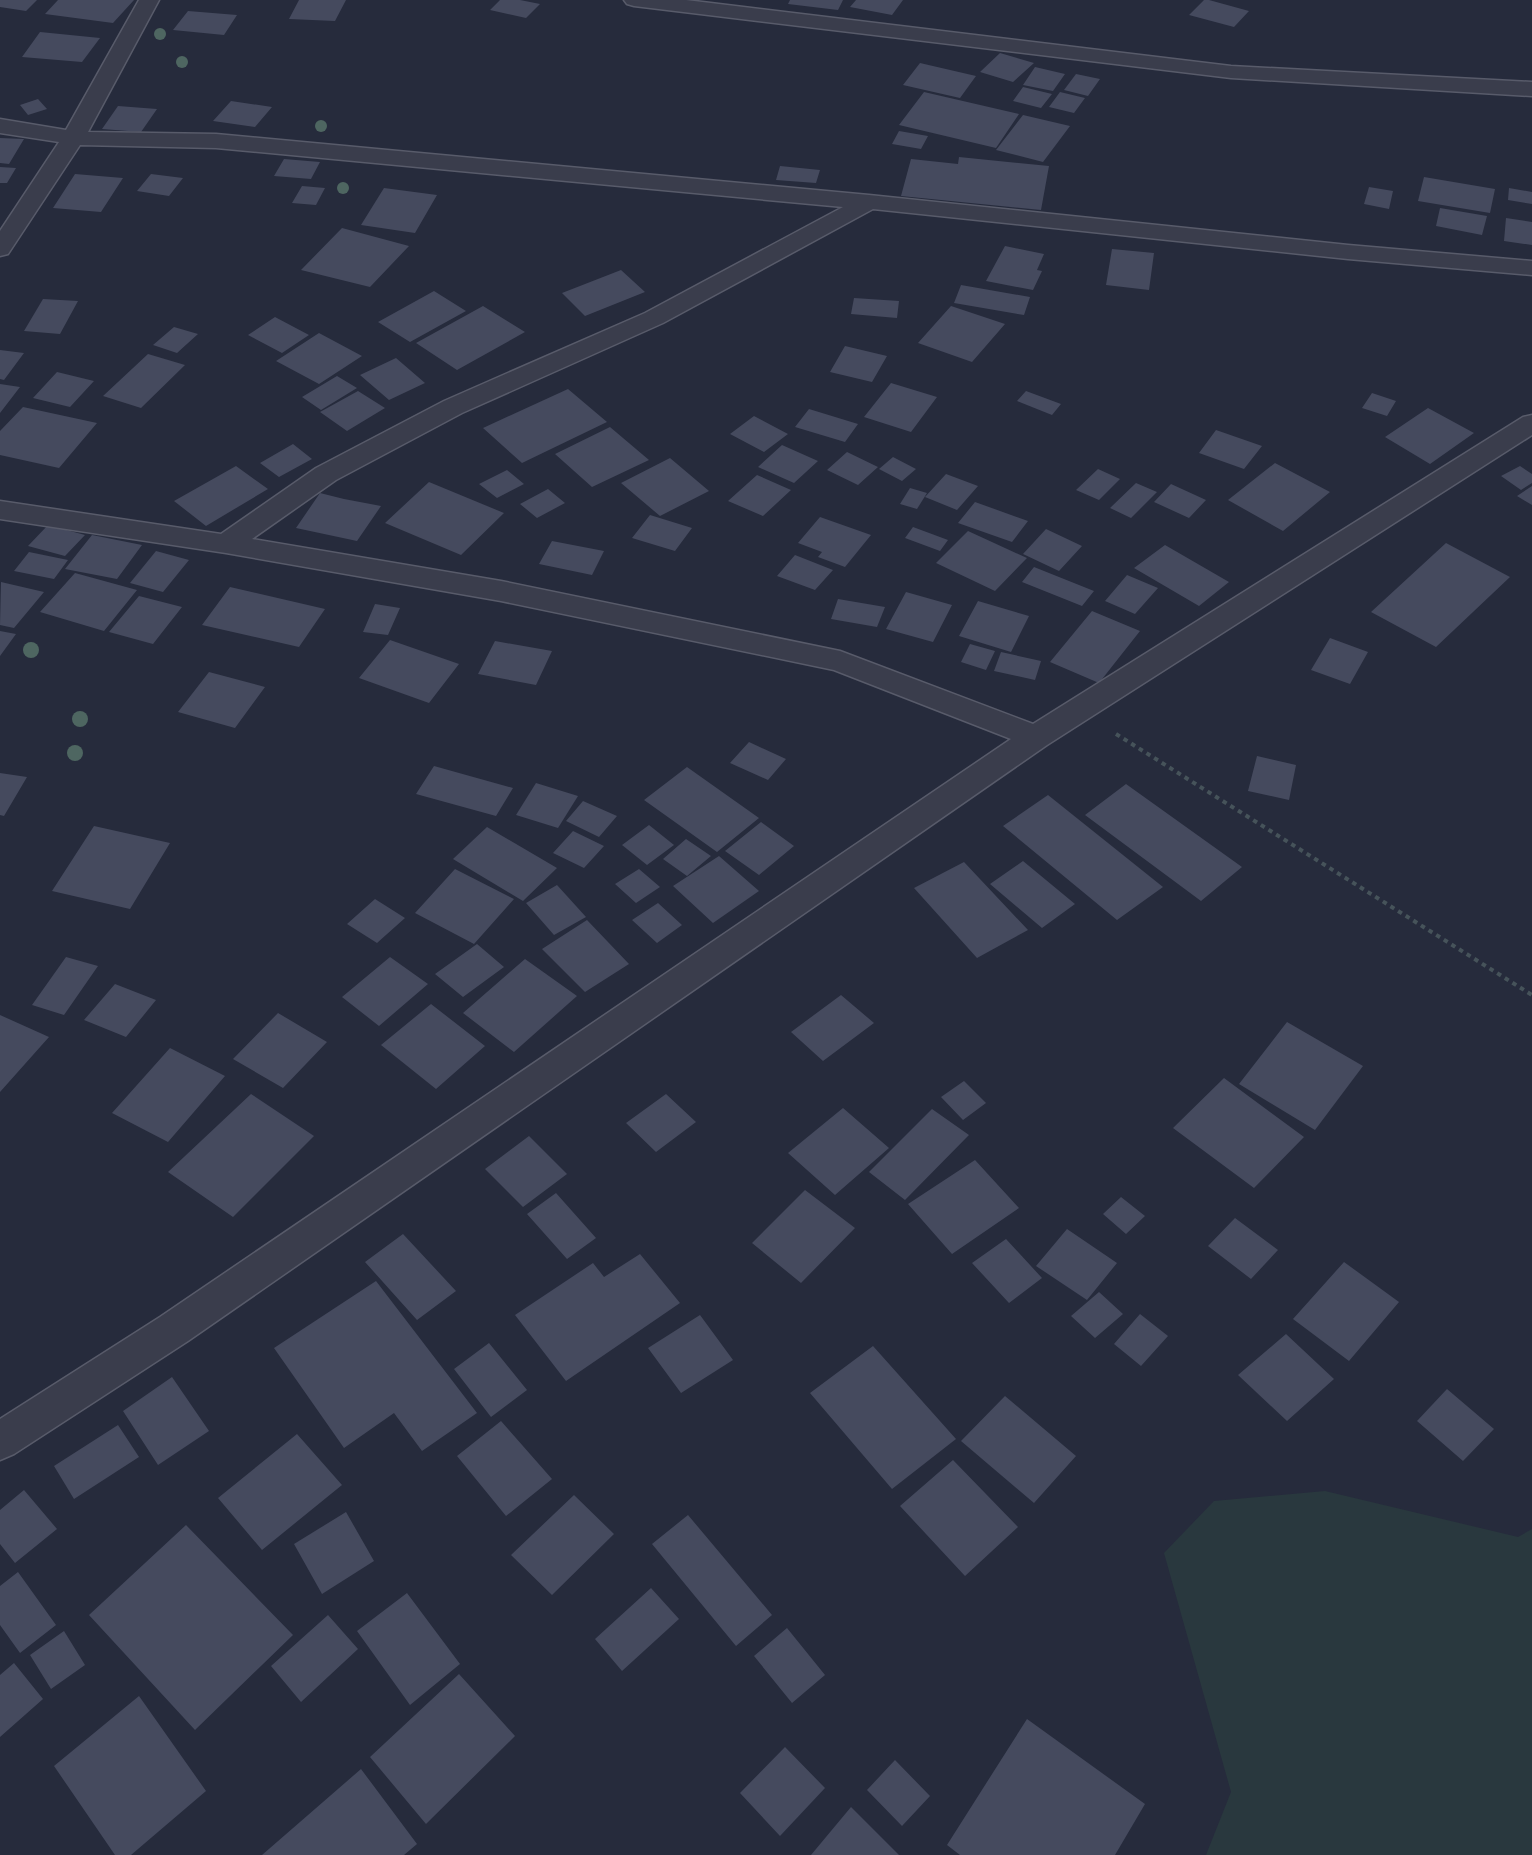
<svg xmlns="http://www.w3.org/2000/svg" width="1532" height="1855" font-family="Ubuntu,sans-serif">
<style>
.green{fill:#29383e}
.building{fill:#454a5e}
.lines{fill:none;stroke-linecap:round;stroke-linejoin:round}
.street-casing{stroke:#585b6a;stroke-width:3}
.path{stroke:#46535a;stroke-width:4;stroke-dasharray:4.5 4.5;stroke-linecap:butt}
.street{fill:#3a3d4c;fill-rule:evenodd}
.tree{fill:#4e6661}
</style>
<rect width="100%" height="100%" fill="#262b3c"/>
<path class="green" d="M1325,1491L1518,1537L1532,1529V1855H1206L1231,1792L1164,1553L1214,1501Z"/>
<path class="building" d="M0,0H37L26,11L0,7Z
M58,0H134L113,23L45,14Z
M299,0H346L335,21L289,19Z
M500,0H520L540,4L526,18L490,10Z
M790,0H843L838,10L788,4Z
M856,0H903L892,15L850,7Z
M1204,0H1209L1249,11L1234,27L1189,15Z
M188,11L237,15L224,35L173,30Z
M40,32L100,38L82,62L22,57Z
M1000,53L1034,63L1013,82L980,72Z
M920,63L976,76L960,98L903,85Z
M1035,67L1065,74L1053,91L1023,85Z
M1076,74L1100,79L1088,96L1064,90Z
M1023,87L1052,94L1041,108L1013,101Z
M924,92L1019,114L996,148L899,125Z
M1060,92L1085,98L1074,113L1049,107Z
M38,99L47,109L28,115L20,105Z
M231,101L272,107L255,127L213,121Z
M118,106L157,109L141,132L102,129Z
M1023,115L1070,126L1043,162L996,150Z
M899,131L928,136L921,149L892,144Z
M0,138L24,139L9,164L0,163Z
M959,157L1049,166L1041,210L901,196L911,159L958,164Z
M284,159L320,162L311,179L274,176Z
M780,166L820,170L816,183L776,180Z
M0,167L16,168L7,183H0Z
M75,174L123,178L101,212L53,208Z
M151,174L183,178L169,196L137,191Z
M1424,177L1495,189L1490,213L1418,201Z
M302,186L325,188L316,205L292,203Z
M1369,187L1393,191L1389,209L1364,204Z
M384,188L437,195L415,233L361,225Z
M1509,188L1532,192V204L1508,200Z
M1440,208L1487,216L1482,235L1436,226Z
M1506,218L1532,222V245L1504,241Z
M342,228L409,246L370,287L301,270Z
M1005,246L1044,254L1037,270L1042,271L1033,290L986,281Z
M1112,249L1154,253L1149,290L1106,285Z
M621,270L645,292L585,316L562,293Z
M961,285L1030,297L1024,315L954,303Z
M434,291L466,311L410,342L378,322Z
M854,298L899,301L897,318L851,314Z
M43,299L78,301L60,334L24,331Z
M483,306L525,332L457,370L416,343Z
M951,306L1005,324L972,362L918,343Z
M275,317L309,335L282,353L248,335Z
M174,327L198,334L177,353L153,345Z
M319,333L362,356L319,384L276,361Z
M845,346L887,356L872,382L830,372Z
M0,350L24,353L4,380L0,379Z
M148,354L185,365L141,408L103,396Z
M396,358L425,383L389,400L360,375Z
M57,372L94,381L70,407L33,398Z
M337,376L357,388L321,410L302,397Z
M891,383L937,397L911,432L864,417Z
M0,384L20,387L0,413Z
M568,389L607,422L522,463L483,428Z
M358,391L385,408L347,431L320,412Z
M1026,391L1061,404L1052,415L1017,401Z
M1372,393L1396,401L1387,416L1362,408Z
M23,407L97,423L59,468L0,455V431Z
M1428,408L1474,433L1430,464L1385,437Z
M809,409L858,424L845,442L795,427Z
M754,416L788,434L764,452L730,434Z
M610,427L649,460L592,487L555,454Z
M1216,430L1262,446L1244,469L1199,453Z
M293,444L312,459L279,477L260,463Z
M782,445L818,461L794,483L758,467Z
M847,452L878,467L858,485L827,470Z
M893,457L916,469L902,481L879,469Z
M670,458L709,491L660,516L621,483Z
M1275,463L1330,492L1283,531L1228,500Z
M236,466L268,489L206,526L174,501Z
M1520,466L1532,474V483L1521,490L1501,476Z
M1098,469L1120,479L1099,500L1076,490Z
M507,470L524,484L497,498L479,484Z
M946,474L978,486L957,510L925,497Z
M757,475L791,490L763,516L728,501Z
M429,482L504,513L461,555L385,523Z
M1136,483L1157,492L1131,518L1110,508Z
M1171,484L1206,500L1189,518L1154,502Z
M1532,486V505L1517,496Z
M910,488L927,493L917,509L900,504Z
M548,489L565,503L537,518L520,504Z
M320,493L344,499L381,506L357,541L296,528Z
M975,502L1028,521L1012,542L958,523Z
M650,515L692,528L675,551L632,538Z
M820,517L871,535L845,567L818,557L822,552L798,543Z
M48,525L85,535L65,556L28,546Z
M913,527L948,540L940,551L905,538Z
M1046,529L1082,546L1059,571L1023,554Z
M968,531L1027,558L995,591L936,563Z
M92,535L142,545L117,579L65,569Z
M552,541L604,551L592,575L539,564Z
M1446,543L1510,577L1436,647L1371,612Z
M1165,545L1229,582L1199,606L1134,568Z
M156,551L189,560L163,592L130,583Z
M29,552L68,560L54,579L14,571Z
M795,555L833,570L815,590L777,576Z
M1034,567L1094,591L1082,606L1022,582Z
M75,573L137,590L104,631L40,612Z
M1127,575L1158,588L1135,614L1105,601Z
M1,582L44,592L14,628L0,625Z
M230,587L325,609L299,647L202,625Z
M906,592L952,605L933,642L886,629Z
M139,596L182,607L153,644L109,632Z
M838,599L885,607L877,627L831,619Z
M978,601L1029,616L1011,652L959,636Z
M375,604L400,608L388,635L363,632Z
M1092,611L1140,631L1099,683L1050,662Z
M0,631L16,634L0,656Z
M1330,638L1368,652L1350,684L1311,670Z
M390,640L459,664L429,703L359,678Z
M495,641L552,651L536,685L478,674Z
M970,644L995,651L986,670L961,662Z
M1001,652L1041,661L1035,680L994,671Z
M209,672L265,687L235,728L178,712Z
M749,742L786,759L768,780L730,763Z
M1257,756L1296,765L1289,800L1248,791Z
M434,766L513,788L496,816L416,794Z
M687,767L759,818L717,852L644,800Z
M0,773L27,777L4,816L0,815Z
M536,783L578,796L558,828L516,815Z
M1126,784L1242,867L1201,901L1085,815Z
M1048,795L1163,887L1117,920L1003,826Z
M583,801L617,816L599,837L566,821Z
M761,822L794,846L759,875L725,851Z
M649,825L674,845L647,865L622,845Z
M94,826L170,843L130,909L52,891Z
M487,827L557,868L523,901L453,859Z
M573,831L604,846L584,868L553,853Z
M686,839L711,856L687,876L663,859Z
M719,856L759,891L713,923L673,886Z
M1023,861L1075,904L1042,928L990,884Z
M964,862L1028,930L977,958L914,888Z
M455,869L514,899L474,944L415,913Z
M639,869L660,887L636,903L615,884Z
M557,885L586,917L554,935L526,903Z
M375,899L405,918L377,943L347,924Z
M658,903L682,925L657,943L632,920Z
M587,920L629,964L585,992L542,949Z
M477,944L504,967L463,997L435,974Z
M66,957L98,966L64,1015L32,1005Z
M390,957L428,984L379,1026L342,997Z
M525,959L577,996L514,1052L463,1013Z
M115,984L156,1000L126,1037L84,1020Z
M841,995L874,1023L823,1061L791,1032Z
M431,1004L485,1046L436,1089L381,1045Z
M278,1013L327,1042L283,1088L233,1059Z
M0,1015L49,1037L0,1092Z
M1287,1022L1363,1066L1315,1130L1239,1084Z
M170,1048L225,1076L168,1142L112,1113Z
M1224,1078L1304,1137L1254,1188L1173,1128Z
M964,1081L986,1103L963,1120L941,1097Z
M251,1094L314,1136L233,1217L168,1172Z
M666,1094L696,1122L656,1152L626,1123Z
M843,1108L889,1148L835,1195L788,1153Z
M932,1109L969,1135L905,1200L869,1172Z
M529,1136L567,1174L523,1207L485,1169Z
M975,1160L1019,1208L952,1254L908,1204Z
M805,1190L855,1228L801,1283L752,1243Z
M556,1193L596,1238L567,1259L527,1214Z
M1121,1197L1145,1216L1126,1234L1103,1214Z
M1235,1218L1278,1250L1251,1279L1208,1246Z
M1067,1229L1117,1263L1087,1300L1036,1266Z
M403,1234L456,1291L417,1320L365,1262Z
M1006,1239L1042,1278L1009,1303L972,1263Z
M640,1254L680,1303L566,1381L515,1315L593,1263L604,1277Z
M1344,1262L1399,1302L1349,1361L1293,1319Z
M376,1281L477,1413L422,1451L394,1413L344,1448L274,1348Z
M1099,1292L1123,1314L1095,1338L1071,1316Z
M1140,1314L1168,1336L1141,1366L1114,1344Z
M700,1315L733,1360L681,1393L648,1348Z
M1286,1334L1334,1379L1287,1421L1238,1375Z
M489,1343L527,1390L491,1417L454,1369Z
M873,1346L956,1439L892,1489L810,1393Z
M172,1377L209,1431L158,1465L123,1411Z
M1447,1389L1494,1429L1463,1461L1417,1421Z
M1005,1396L1076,1456L1034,1503L961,1441Z
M501,1421L552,1479L506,1516L457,1456Z
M118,1425L139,1457L74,1499L54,1466Z
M297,1434L342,1485L262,1550L218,1498Z
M953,1460L1018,1527L965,1576L900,1506Z
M24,1490L57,1529L15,1563L0,1544V1510Z
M574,1495L614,1534L552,1595L511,1555Z
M346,1512L374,1561L322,1594L294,1544Z
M688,1515L772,1615L736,1646L652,1544Z
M186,1525L293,1635L195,1730L89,1615Z
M18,1572L56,1625L20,1653L0,1625V1586Z
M651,1588L679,1619L622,1671L595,1639Z
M407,1593L460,1664L410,1705L357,1631Z
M328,1615L358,1649L301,1702L271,1666Z
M787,1628L825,1675L792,1703L754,1656Z
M64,1631L85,1665L51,1689L30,1655Z
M14,1663L43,1699L0,1737V1675Z
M459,1674L515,1736L426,1824L370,1757Z
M139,1696L206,1791L131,1855H115L54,1766Z
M1027,1719L1145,1804L1115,1855H960L947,1845Z
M785,1747L825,1788L780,1836L740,1793Z
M895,1760L930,1796L902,1826L867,1790Z
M361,1769L417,1844L404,1855H262Z
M851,1807L899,1855H811Z"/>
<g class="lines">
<defs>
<path id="street" d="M139,0H159L88,132L216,134L869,195L1348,245L1532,261V275L1348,259L873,209L663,323L462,413L336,480L252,539L501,581L840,651L1033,724L1523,417L1532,415V435L1047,745L188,1341L14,1454L0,1460V1419L160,1317L1011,739L834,670L501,601L226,553L0,519V501L221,534L316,468L444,401L645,313L843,207L216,148L80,145L8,254L0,256V231L59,142L0,133V119L66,130Z
M624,0H686L1231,66L1532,82V96L1231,78L634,6L627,4Z"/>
</defs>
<use href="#street" class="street-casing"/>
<path class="path" d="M1116,734L1532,995"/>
<use href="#street" class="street"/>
</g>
<g class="tree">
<circle cx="160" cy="34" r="6"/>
<circle cx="182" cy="62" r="6"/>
<circle cx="321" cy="126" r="6"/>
<circle cx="343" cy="188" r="6"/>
<circle cx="31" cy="650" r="8"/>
<circle cx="80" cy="719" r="8"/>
<circle cx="75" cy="753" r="8"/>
</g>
</svg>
